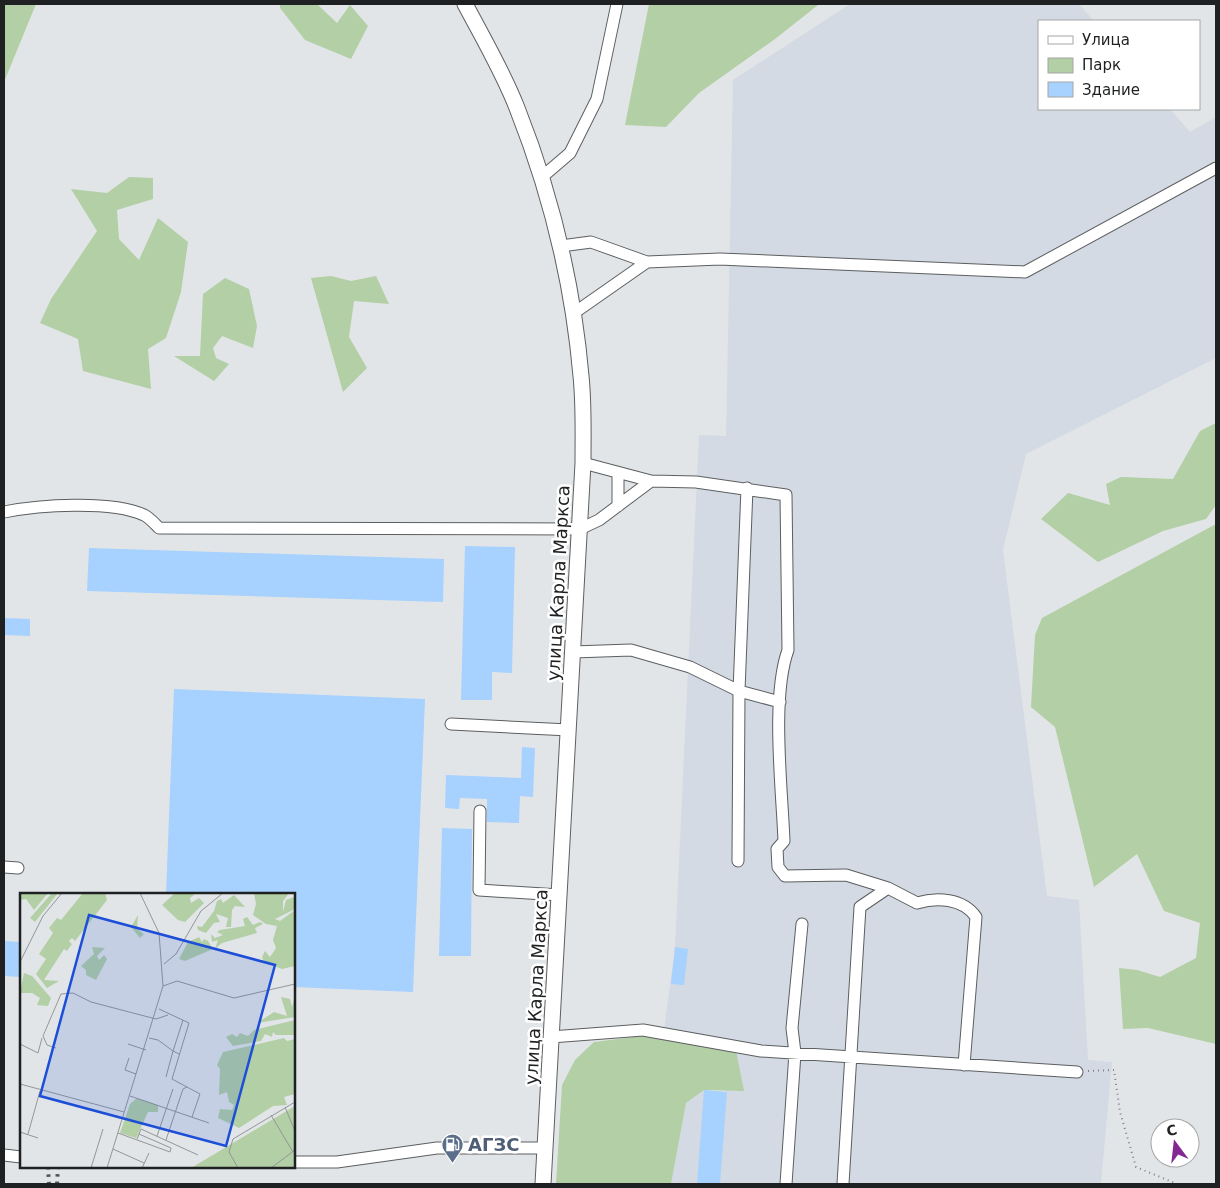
<svg xmlns="http://www.w3.org/2000/svg" width="1220" height="1188" font-family="'DejaVu Sans',sans-serif">
<style>
.built{fill:#d3dae3}
.green{fill:#b2cfa5}
.building{fill:#a7d1fe}
.lines{fill:none;stroke-linecap:round;stroke-linejoin:round}
.minor-casing{stroke:#5c5e60;stroke-width:13}
.major-casing{stroke:#5c5e60;stroke-width:17}
.path{stroke:#7f8183;stroke-width:2;stroke-dasharray:1 4;stroke-linecap:butt}
.minor{stroke:#fff;stroke-width:11}
.major{stroke:#fff;stroke-width:15}
.rail{stroke:#525455;stroke-width:4;stroke-dasharray:2.5 5;stroke-linecap:butt}
.labels{text-anchor:middle;dominant-baseline:central;stroke-width:5;stroke-linejoin:round;paint-order:stroke}
.street-label{font-size:18px;fill:#1f2021;stroke:#fff}
.service-label{font-size:18px;font-weight:bold;fill:#4e5e75;stroke:#fff;text-anchor:start}
.inset-road{fill:none;stroke:#949698;stroke-width:1}
.view{fill:#1d4ed8;fill-opacity:0.15;stroke:#1d4ed8;stroke-width:2.5}
.inset-edge{fill:none;stroke:#1f2021;stroke-width:2.5}
</style>
<rect width="100%" height="100%" fill="#e2e5e7"/>
<path class="built" d="M850,4H1079L1094,21H1039V109H1170L1190,132L1216,117V358L1026,454L1003,550L1047,896L1079,900L1088,1060L1112,1062L1101,1184H671L686,1103L704,1090L727,1092L663,1038L675,947L699,435L726,436L733,80Z"/>
<path class="green" d="M4,4H36L4,82Z
M280,4H317L337,23L350,5L368,26L351,59L305,40L280,8Z
M649,4H816L818,5L775,39L699,93L666,127L625,125Z
M129,177L153,178V199L117,210L119,239L139,260L158,218L188,242L181,292L166,338L148,349L151,389L83,371L78,339L40,323L51,299L97,231L71,189L107,193Z
M331,276L351,281L376,276L389,304L354,301L349,337L367,368L343,392L311,278Z
M225,278L249,289L257,326L253,348L222,336L213,348L216,358L229,364L214,381L174,356H200L203,294Z
M1216,423V505L1206,519L1163,531L1098,562L1041,519L1068,493L1110,505L1106,484L1121,477L1173,479L1200,431Z
M1216,524V1044L1148,1028L1123,1029L1119,968L1137,970L1160,977L1196,958L1200,923L1164,911L1137,854L1094,887L1055,727L1031,707L1035,635L1042,618Z
M642,1036L677,1040L736,1051L744,1091L704,1090L686,1103L671,1184H556L562,1085L575,1060L594,1042Z"/>
<path class="building" d="M465,546L515,547L512,673L492,672V700H461Z
M89,548L444,559L443,602L87,591Z
M4,618L30,619V636L4,635Z
M174,689L425,699L413,992L294,987V894H166Z
M522,747L535,748L533,797L520,796L519,823L487,822V799L460,798L459,809L445,808L446,775L521,778Z
M442,828L472,829L471,956H439Z
M4,941L21,942V977L4,976Z
M675,947L688,949L684,985L671,984Z
M704,1090L727,1092L720,1184H697Z"/>
<g class="lines">
<defs>
<path id="minor" d="M542,177L570,153L597,99L617,4
M561,246L591,242L647,262
M574,313L647,262L720,259L1025,272L1216,168
M583,463L651,481L696,482L786,495L788,650C771,697 782,789 784,841L777,849L778,867L785,876L846,875L888,888L917,903C936,897 963,898 976,917L964,1065
M618,474V506
M4,512C39,505 111,500 144,515C150,518 155,524 159,528L580,529L599,520L651,481
M573,652L631,650L690,667L739,691L747,488
M451,724L569,730
M480,811L479,890L560,895
M738,861L739,691L780,702
M4,867L18,868
M551,1037L643,1030L761,1051L1077,1072
M4,1155L21,1157
M294,1162H337L437,1148H545
M786,1184L795,1053L792,1028L802,924
M843,1184L860,907L888,888"/>
<path id="major" d="M465,4C483,38 503,72 517,108C551,194 573,284 581,376C584,405 583,434 583,463L543,1184"/>
</defs>
<use href="#minor" class="minor-casing"/>
<use href="#major" class="major-casing"/>
<path class="path" d="M1088,1071L1114,1070L1120,1112L1136,1167L1177,1184"/>
<use href="#minor" class="minor"/>
<use href="#major" class="major"/>
<path class="rail" d="M48,1167L49,1184
M57,1184L58,1167"/>
</g>
<defs>
<symbol id="fuel-pin" viewBox="-11 -11 22 30"><path d="M0 17L-7.5 6A9.5 9.5 0 1 1 7.5 6Z" fill="#5c6f8a" stroke="#fff"/><path d="M-5.5-6h7V0h2V4h1.3V-2.5L3-4.5l.8-.8L6-3V5H2.5V1h-1V6h-7ZM-4.2-4.7v3.2H.2V-4.7Z" fill="#fff"/></symbol>
</defs>
<g fill-rule="evenodd">
<use href="#fuel-pin" x="440" y="1132" width="25" height="34"/>
</g>
<g class="labels">
<g class="street-label">
<text transform="translate(558 583) rotate(-87)">улица Карла Маркса</text>
<text transform="translate(536 987) rotate(-87)">улица Карла Маркса</text>
</g>
<g class="service-label">
<text x="468" y="1144">АГЗС</text>
</g>
</g>
<g transform="translate(20 893)">
<rect width="275" height="275" fill="#e2e5e7"/>
<path d="M0,0H28L14,17L6,6L0,7ZM32,0H38L15,29L10,25ZM63,0H85L87,7L55,48L52,45L49,48L52,51L47,58L44,56L24,87L39,88L27,95L16,81L26,66L19,61L33,40L29,35L37,25L41,27ZM155,0H176L170,5L171,10L179,5L184,10L165,29L158,27L142,12ZM234,0H269L263,8V19L266,7L274,4L275,16L255,26L260,28L275,17V73L262,76L244,69L242,64L245,58L250,64L256,55L253,47L257,33L246,31L233,22L236,11ZM214,2L225,14L215,13L212,17L211,34H206L208,25L196,21L200,29L194,30L186,40L178,37L177,33L182,34L194,18L197,8L201,6L203,10ZM118,22L117,36L124,41L120,45L111,34ZM227,24L233,32L240,29L243,31L235,35L237,40L202,50L195,56L198,47L192,49L191,41L195,45L203,42L197,39L200,37L225,33L223,26ZM179,44L182,49L184,46L188,48L193,56L165,68L159,66L168,49ZM72,54L85,55L77,63L79,67L84,62L87,66L76,87L66,82V77L61,73L74,61ZM4,80L12,83L31,105L28,113L17,112L20,105L12,100H0ZM275,102V124L237,130L254,119L267,123L261,104L270,106L272,114ZM275,127V142H256L253,139L252,144L245,141L241,148L213,153L206,144L212,141L217,144L220,140L228,143L234,137ZM264,145L267,148L275,146V201L264,204L267,212L253,213L219,235L198,225L200,216L212,217L214,212L209,209L207,199L199,202L200,176L197,172L203,159ZM117,205L138,212V219H128L116,245L100,240L110,211ZM275,213V275H171Z" fill="#b2cfa5"/>
<path class="inset-road" d="M0,69L23,23L42,0M144,71L156,61L181,18L203,0M143,93L157,88L214,105L275,91M139,116L169,130L152,186L180,201L172,224M129,145L138,147L153,158L163,127M0,151L18,160L22,145M108,151L126,157M36,155L27,152L23,143L41,101L53,100L71,109L136,126L148,122M109,165L105,177L116,181M146,184L153,158L159,161M0,191L104,219M110,203L189,230M265,214L275,238M251,222L273,259M0,239L18,245M98,240L150,259L151,255L119,241M8,241L20,198M137,243L153,196M117,246L121,236L178,262M146,247L163,196L167,194M93,256L124,270M71,275L83,236M87,275L143,93L139,40L120,0M122,275L129,260M218,275L209,259L213,246L275,209M251,275L275,257"/>
<path class="view" d="M69,22L255,72L206,253L20,203Z"/>
<rect width="275" height="275" class="inset-edge"/>
</g>
<rect width="1220" height="1188" fill="none" stroke="#1f2021" stroke-width="10"/>
<rect x="1038" y="20" width="162" height="90" fill="#ffffff" stroke="#a5a6a6"/>
<rect x="1048" y="36" width="25" height="8" fill="#ffffff" stroke="#a5a6a6"/>
<text x="1082" y="45" font-size="15" fill="#1f2021">Улица</text>
<rect x="1048" y="58" width="25" height="15" fill="#b2cfa5" stroke="#a5a6a6"/>
<text x="1082" y="70" font-size="15" fill="#1f2021">Парк</text>
<rect x="1048" y="82" width="25" height="15" fill="#a7d1fe" stroke="#a5a6a6"/>
<text x="1082" y="95" font-size="15" fill="#1f2021">Здание</text>
<g transform="translate(1175 1143) rotate(345)"><circle r="24" fill="#ffffff" stroke="#a5a6a6"/>
<path d="M0-4L9 19L0 12L-9 19Z" fill="#832792"/>
<text y="-8" font-size="14" font-weight="bold" text-anchor="middle" fill="#1f2021">С</text>
</g>
</svg>
